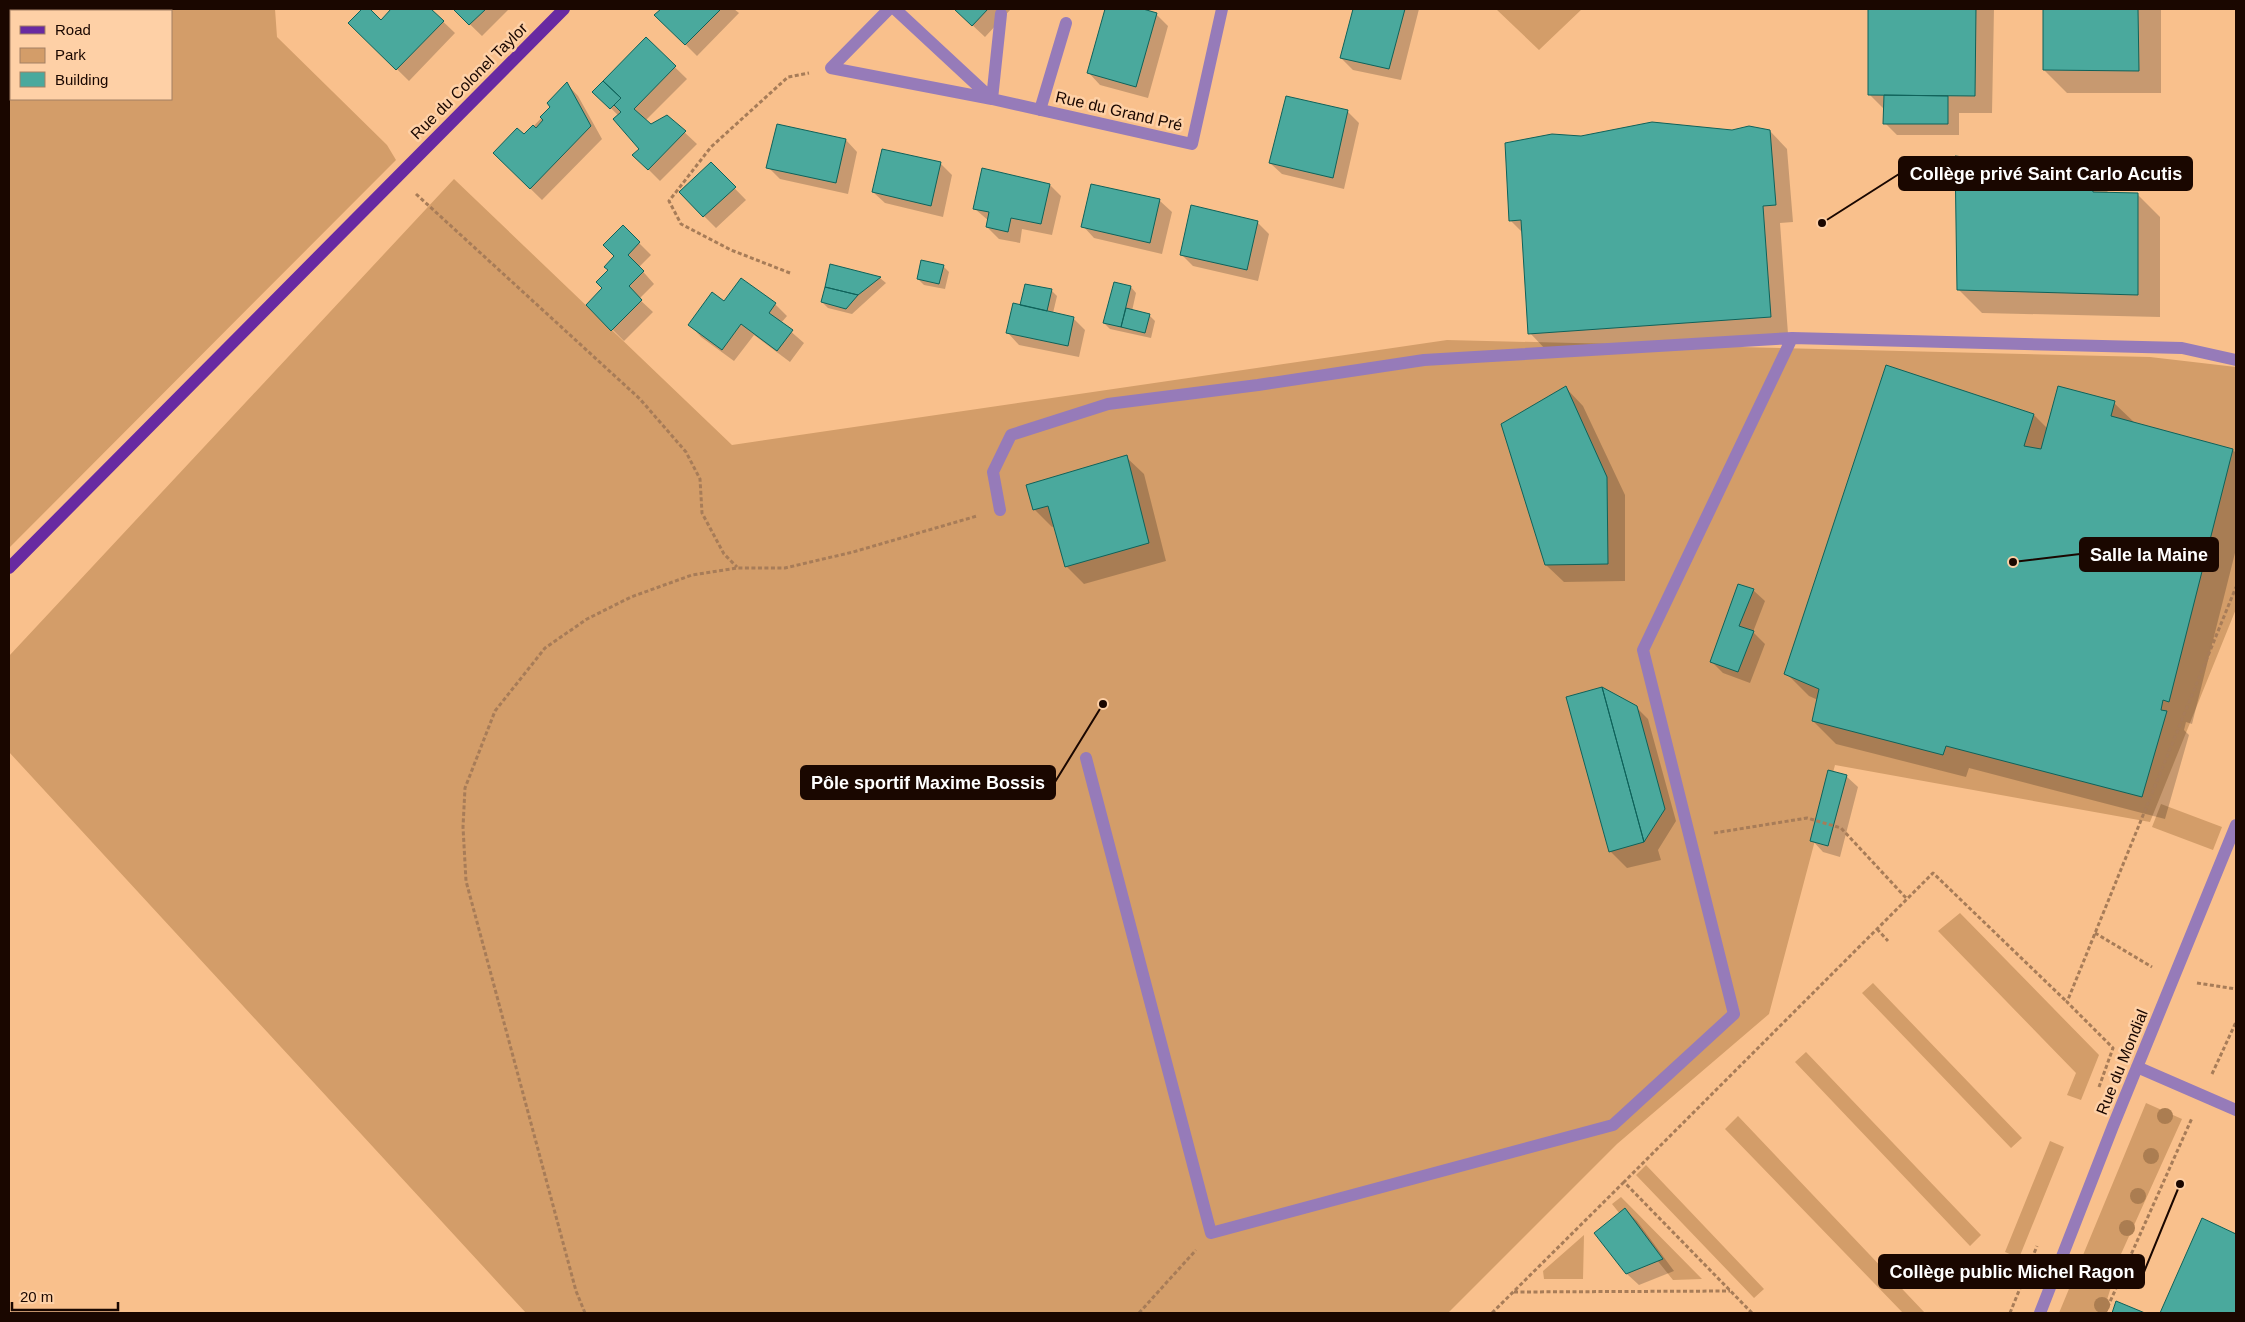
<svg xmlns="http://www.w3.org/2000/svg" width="2245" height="1322" font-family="Helvetica,sans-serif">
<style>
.green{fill:#d39d69;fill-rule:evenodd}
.shadow{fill:#0003}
.building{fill:#4aa99d;stroke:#0f625a}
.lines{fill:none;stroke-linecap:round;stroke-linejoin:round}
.path{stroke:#a77c58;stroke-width:3;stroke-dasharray:4 2.5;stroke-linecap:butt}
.minor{stroke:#967bb9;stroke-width:12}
.major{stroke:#682aa1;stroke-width:12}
.tree{fill:#ab7d51}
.labels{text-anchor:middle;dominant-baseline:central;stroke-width:5;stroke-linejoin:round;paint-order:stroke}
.street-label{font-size:16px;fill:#1a0700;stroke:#fed0a6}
.leader{fill:none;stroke:#1a0700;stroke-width:2}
.callout-dot{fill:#1a0700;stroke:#fed0a6;stroke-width:2}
.callout{fill:#1a0700;stroke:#1a0700;stroke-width:2}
.callout-label{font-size:18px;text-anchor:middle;font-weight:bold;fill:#fff}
</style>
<rect width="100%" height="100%" fill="#f9c08c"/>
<path class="green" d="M9,9H275L277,37L387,145L396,160L9,548ZM11,11H171V99H11Z
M1496,9H1582L1539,50Z
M454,179L732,445L1447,340L2150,357L2236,367V609L2150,822L1835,765L1769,1014L1617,1144L1448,1313H526L9,752V656Z
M2161,804L2222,827L2213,850L2152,827Z
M1960,913L2099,1055L2081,1100L2067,1095L2076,1073L1938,931Z
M1873,983L2022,1138L2011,1148L1862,993Z
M1806,1052L1981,1235L1970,1246L1795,1062Z
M2146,1103L2182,1119L2121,1254L2103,1313H2059Z
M1738,1116L1925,1313H1903L1725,1129Z
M2050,1141L2064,1147L2019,1258L2005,1252Z
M1646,1165L1764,1289L1754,1298L1636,1175Z
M1621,1197L1702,1279L1673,1280L1612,1204Z
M1584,1235L1583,1279H1544L1543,1271Z"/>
<path class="shadow" d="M364,9H368L381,21L393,9H430L455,33L409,81L350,23Z
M454,9H509L482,36Z
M663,9H734L739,13L697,56L656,15Z
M955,9H1011L985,37Z
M1106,9H1138L1156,14L1168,26L1148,98L1100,85L1089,73Z
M1354,9H1419L1401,80L1353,70L1341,58Z
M1869,9H1994L1992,113H1959V135H1897L1885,123V110L1870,95Z
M2044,9H2161V93H2067L2044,70Z
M646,39L687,79L645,121L650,126L667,116L697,144L660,181L634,155L640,149L619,116L594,92Z
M567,84L578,96L602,139L542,200L494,153L524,136L552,107Z
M1348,112L1359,123L1344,189L1282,174L1270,163Z
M1732,131H1770L1787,149L1793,222L1780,223L1788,334L1547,351L1530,333L1523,233L1511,221L1581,137Z
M846,140L857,152L848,194L780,179L768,167Z
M711,164L746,200L716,228L704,216Z
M941,164L952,175L943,217L885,203L873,192Z
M2089,173L2110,194H2137L2160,217V317L1982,313L1959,290Z
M1050,185L1061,196L1052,235L1022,229L1020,243L999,239L987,227L989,221L975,209Z
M1092,185L1160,201L1172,212L1162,254L1094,238L1083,226Z
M1257,222L1269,234L1258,281L1193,266L1181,254Z
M623,227L651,255L639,267L654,284L639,299L653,312L624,341L588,305L604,288L616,256Z
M831,265L880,278L886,283L852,314L828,308L822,302Z
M943,266L949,272L945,289L924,285L918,279Z
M1131,287L1136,293L1132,311L1149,315L1155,321L1151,338L1110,329L1104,323Z
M1052,291L1057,296L1053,313L1073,318L1085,330L1079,357L1019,345L1008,333L1025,307Z
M724,302L775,304L787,316L781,323L804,343L790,362L754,335L734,361L701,337L690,325Z
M1887,367L2034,415L2048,429L2114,403L2136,424L2233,450L2236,453V549L2192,724L2186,722L2184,730L2189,735L2165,819L1969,768L1966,777L1836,744L1813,721L1818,700L1809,696L1786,673Z
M1566,388L1583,406L1625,495V581L1564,582L1546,565Z
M1126,457L1144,474L1166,561L1084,584L1066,566L1055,526L1052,527L1034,509Z
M1753,590L1765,601L1753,632L1765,644L1750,683L1723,673L1711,661Z
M1636,707L1648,719L1676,821L1658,850L1661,860L1627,868L1610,851Z
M1846,776L1858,787L1840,857L1823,852L1812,840Z
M1625,1209L1637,1221L1674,1271L1639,1285L1627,1274L1595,1233Z
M2202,1220L2236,1235V1313H2162Z"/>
<path class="building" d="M362,9H370L381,20L391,9H431L444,21L396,70L348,23Z
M453,9H486L469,25Z
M661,9H721L685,45L654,15Z
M954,9H988L972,26Z
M1105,9H1143L1157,13L1136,87L1087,73Z
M1353,9H1405L1389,69L1340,58Z
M1868,9H1976L1975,96L1868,95Z
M2043,9H2138L2139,71L2043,70Z
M646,37L676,66L634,109L651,124L667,115L686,131L648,170L632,155L639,149L613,119L621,112L614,105L621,98L603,81Z
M603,81L621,98L610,109L592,92Z
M567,82L591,126L530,189L493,153L517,128L524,134L533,125L536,128L543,120L540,117L550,107L547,103Z
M1884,95L1948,96V124H1883Z
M1286,96L1348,110L1333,178L1269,163Z
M1652,122L1732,130L1749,126L1770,130L1776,205L1763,206L1771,317L1528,334L1521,220L1509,221L1505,143L1552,134L1581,136Z
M777,124L846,139L836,183L766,168Z
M882,149L941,162L931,206L872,192Z
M1955,156L2090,172L2093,192L2138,193V295L1957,290Z
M711,162L736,187L703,217L679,192Z
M982,168L1050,184L1041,224L1011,218L1008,232L986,227L989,212L973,209Z
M1091,184L1160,199L1150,243L1081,227Z
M1191,205L1258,221L1247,270L1180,255Z
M623,225L640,242L628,255L644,271L629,286L642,300L611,331L586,305L602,288L596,282L608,270L604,267L614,256L603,245Z
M921,260L944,265L939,284L917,279Z
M830,264L881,277L858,295L825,287Z
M741,278L776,303L769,313L793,330L777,351L741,324L722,350L688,325L712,292L724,301Z
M1114,282L1131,286L1121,327L1103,323Z
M1025,284L1052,289L1047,311L1020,305Z
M825,287L858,295L846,309L821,302Z
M1013,303L1074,317L1068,346L1006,333Z
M1126,308L1150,314L1145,333L1121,327Z
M1886,365L2034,414L2024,446L2041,449L2058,386L2115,401L2111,416L2233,449L2169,702L2163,700L2161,710L2167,711L2142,797L1946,746L1943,755L1812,721L1819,689L1784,674Z
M1566,386L1607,477L1608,564L1545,565L1501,424Z
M1127,455L1149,543L1065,567L1048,506L1033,510L1026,485Z
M1738,584L1754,589L1739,626L1754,631L1738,672L1710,662Z
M1602,687L1644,842L1609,852L1566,697Z
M1602,687L1637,706L1665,809L1644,842Z
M1828,770L1847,775L1828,846L1810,841Z
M1625,1208L1663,1259L1626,1274L1594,1233Z
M2202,1218L2236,1234V1313H2160Z
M2116,1301L2145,1313H2112Z"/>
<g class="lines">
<path class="path" d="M416,194L640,399L686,452L700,479L702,513L724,554L737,567
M790,273L731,250L681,224L669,201L711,147L788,77L809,73
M1714,833L1807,818L1841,828L1907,899
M1877,929L1888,941
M2095,933L2152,967
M2197,983L2236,989
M2212,1074L2236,1022
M2099,1087L2113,1048L2067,1002L2236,587
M1514,1292L1730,1291
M585,1313L576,1291L466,881L463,827L465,788L495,711L545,648L587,619L631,597L692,575L737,568H785L853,552L977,516
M1139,1313L1196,1250
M1492,1313L1624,1182
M1752,1313L1624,1182L1933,873L2067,1002
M2010,1313L2037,1246
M2105,1313L2192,1118"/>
<path class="minor" d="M889,9L831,68L992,99L1192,144L1222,9
M895,9L992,99
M992,99L1001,14
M1040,110L1066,23
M1000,510L993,472L1011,435L1108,404L1258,385L1424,360L1792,338L2182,348L2236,360
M1086,758L1211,1233L1613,1125L1734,1014L1643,650L1792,338
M2137,1067L2236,1110
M2040,1313L2113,1126L2236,825"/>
<path class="major" d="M9,568L564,9"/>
</g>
<g class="tree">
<circle cx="2165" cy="1116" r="8"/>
<circle cx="2151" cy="1156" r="8"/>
<circle cx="2138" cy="1196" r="8"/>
<circle cx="2127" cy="1228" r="8"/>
<circle cx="2102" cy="1305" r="8"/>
</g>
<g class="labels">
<g class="street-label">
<text transform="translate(469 81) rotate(-45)">Rue du Colonel Taylor</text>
<text transform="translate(1119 111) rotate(13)">Rue du Grand Pré</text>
<text transform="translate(2122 1062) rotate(-68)">Rue du Mondial</text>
</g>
</g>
<path class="leader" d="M1822 223L1899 174M2013 562L2080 554M1103 704L1055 782M2180 1184L2144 1272"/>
<g class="callout-dot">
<circle cx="1822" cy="223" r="5"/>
<circle cx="2013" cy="562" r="5"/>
<circle cx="1103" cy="704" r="5"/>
<circle cx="2180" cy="1184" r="5"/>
</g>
<g class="callout">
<rect x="1899" y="157" width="293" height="33" rx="5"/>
<rect x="2080" y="538" width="138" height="33" rx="5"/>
<rect x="801" y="766" width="254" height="33" rx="5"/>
<rect x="1879" y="1255" width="265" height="33" rx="5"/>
</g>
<g class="callout-label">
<text x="2046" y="180">Collège privé Saint Carlo Acutis</text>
<text x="2149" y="561">Salle la Maine</text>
<text x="928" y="789">Pôle sportif Maxime Bossis</text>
<text x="2012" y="1278">Collège public Michel Ragon</text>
</g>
<rect width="2245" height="1322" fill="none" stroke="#1a0700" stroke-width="20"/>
<rect x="10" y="10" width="162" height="90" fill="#fed0a6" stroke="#a38064"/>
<rect x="20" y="26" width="25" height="8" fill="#682aa1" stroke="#a38064"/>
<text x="55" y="35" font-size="15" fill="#1a0700">Road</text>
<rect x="20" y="48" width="25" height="15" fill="#d39d69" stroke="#a38064"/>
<text x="55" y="60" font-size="15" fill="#1a0700">Park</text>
<rect x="20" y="72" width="25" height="15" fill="#4aa99d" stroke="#a38064"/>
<text x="55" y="85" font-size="15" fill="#1a0700">Building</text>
<path d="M12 1302v8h106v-8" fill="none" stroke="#1a0700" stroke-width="2.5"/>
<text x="20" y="1302" font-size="15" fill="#1a0700" stroke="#fed0a6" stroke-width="4" paint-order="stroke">20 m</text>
</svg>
